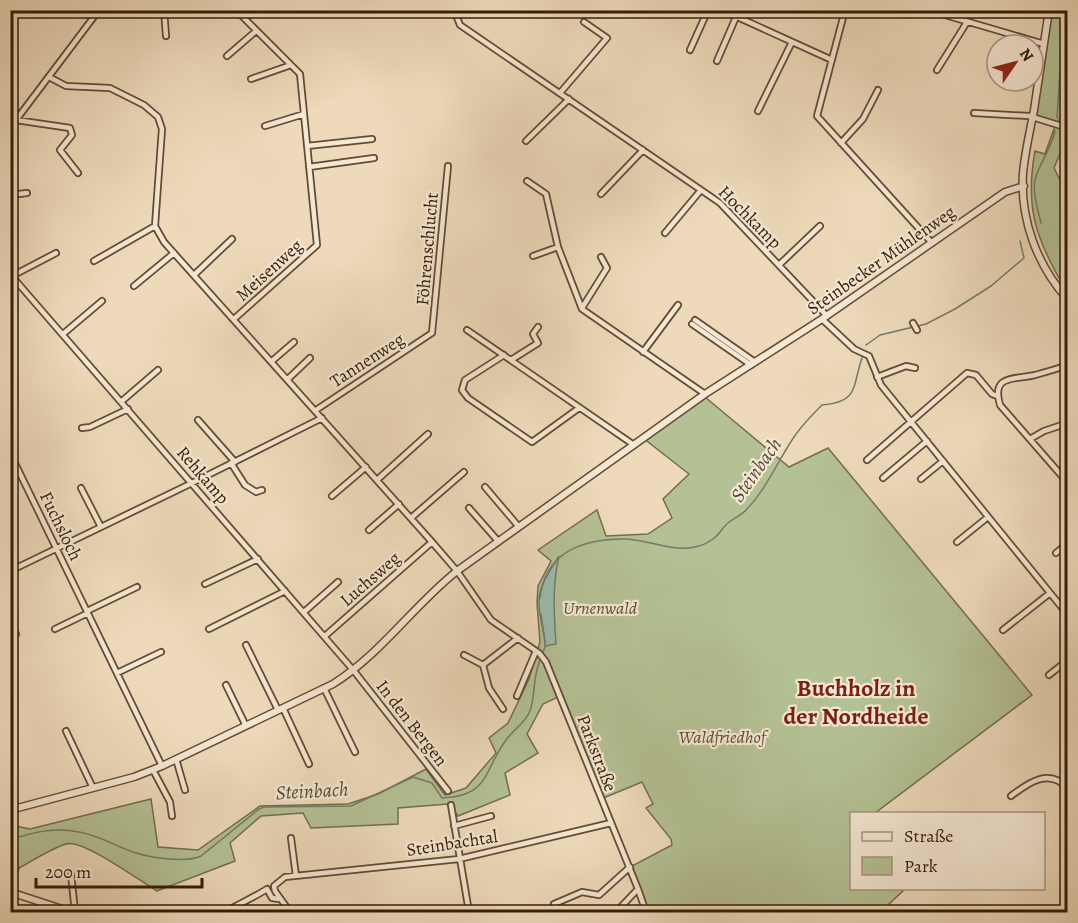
<svg xmlns="http://www.w3.org/2000/svg" width="1078" height="923" font-family="Alegreya,serif">
<style>
.green{fill:#b4c194;stroke:#746e4d;stroke-width:1.5}
.water{fill:#9abbab;stroke:#727b69;stroke-width:1.5}
.lines{fill:none;stroke-linecap:round;stroke-linejoin:round}
.stream{stroke:#727b69;stroke-width:1.5}
.minor-casing{stroke:#634b33;stroke-width:8}
.tertiary-casing{stroke:#634b33;stroke-width:9}
.minor{stroke:#f4e7d3;stroke-width:4.5}
.tertiary{stroke:#f4e7d3;stroke-width:6}
.labels{text-anchor:middle;dominant-baseline:central;stroke-width:4.5;stroke-linejoin:round;paint-order:stroke}
.street-label{font-size:18px;fill:#351b06;stroke:#f4e7d3}
.park-label{font-size:18px;font-style:italic;fill:#5b4d31;stroke:#f4e7d3}
.water-label{font-size:20px;font-style:italic;fill:#534b38;stroke:#f4e7d3}
.district-label{font-size:24px;font-weight:bold;fill:#7a1f14;stroke:#f4e7d3}
</style>
<rect width="100%" height="100%" fill="#eedabb"/>
<filter id="stains"><feTurbulence type="fractalNoise" baseFrequency=".00333" numOctaves="4"/><feColorMatrix values="0 0 0 0 .2 0 0 0 0 .09 0 0 0 0 .02 0 0 0 .5 -.17"/></filter>
<radialGradient id="worn" r=".72"><stop offset=".6" stop-color="#630" stop-opacity="0"/><stop offset="1" stop-color="#630" stop-opacity=".3"/></radialGradient>
<path class="green" d="M1049,14L1067,16V88L1058,125L1032,117Z
M1055,126L1067,130V137L1054,168L1061,182L1067,184V284L1063,285C1035,237 1025,206 1035,151L1045,154Z
M705,397L789,467L828,448L1032,695L875,813L852,814V888L905,889L887,906L890,912H779L776,909L773,912H646L630,867L672,845L671,839L646,808L653,804L642,782L601,799L560,696L543,704L527,734L538,753L505,773L510,795L458,816L448,804L398,808V824L311,828L303,813L261,816L230,843L235,861L157,891C140,881 83,839 66,844C50,849 34,860 19,868L15,886L11,884L10,825L30,829L151,799L158,847L198,850L260,806L348,804L378,794L426,769L445,795L466,788L496,753L489,738L508,723L529,679L540,642L537,603L538,586L551,561L538,550L597,510L606,536L648,534L672,518L663,499L689,474L643,438Z"/>
<path class="water" d="M559,556C552,587 554,613 556,644L545,646C545,632 539,618 539,604C538,586 550,571 559,556Z"/>
<g class="lines">
<path class="stream" d="M1057,118L1064,10
M1041,223C1038,210 1031,189 1036,176C1042,160 1051,148 1055,131
M866,345L880,335L926,324L955,309L991,286L1024,258L1020,241
M540,598C545,552 583,539 624,539C654,539 684,560 713,539C719,535 723,527 728,523C734,518 742,515 747,509C766,489 777,463 792,440C800,427 811,416 822,405C859,402 852,387 862,358
M541,614L545,642
M543,652L545,647
M10,840C33,832 55,827 79,832C102,836 116,847 136,853C152,858 187,863 201,856L259,809L264,807L351,806L413,777L432,783L442,798C490,796 483,771 506,740C513,730 526,722 530,711C536,693 532,680 540,660"/>
<defs>
<path id="minor" d="M164,10L166,36
M454,10L460,25L720,203L827,316
M722,10L832,60
M845,10L817,116L932,243
M928,10L1044,44
M690,50L708,10
M227,56L256,31
M717,61L736,17
M937,70L967,22
M49,77L66,86L110,88L144,105L158,117L162,129L155,226L164,242L432,542L457,571L491,620L539,653L546,662L638,889L646,912
M251,79L291,65
M560,93L607,38L584,22
M758,111L792,42
M974,113L1029,116L1068,128
M16,120L70,128L72,135L60,150L78,173
M265,126L304,114
M10,128L99,10
M526,141L569,99
M841,143L863,119L878,90
M307,146L372,139
M309,167L374,158
M527,181L546,194L558,247L582,309L705,394
M601,194L643,150
M10,195L27,193
M665,233L701,190
M533,256L558,247
M94,261L155,226
M779,265L820,226
M10,274L354,671L448,791
M194,275L232,239
M12,276L56,253
M134,286L174,253
M582,308L607,268L601,257
M234,319L317,245L300,74L236,10
M822,319L854,349L869,356L881,385L1068,615
M695,320L755,362
M913,323L917,330
M692,324L751,365
M467,330L634,445
M63,334L102,301
M643,352L678,305
M504,355L465,380L462,390L468,398L532,442L579,408
M511,360L538,343L533,334L538,327
M272,361L294,342
M1068,365C1057,369 1046,372 1035,375C1014,380 991,374 1000,405L1068,483
M877,377L906,366L915,368
M288,379L310,358
M10,392L13,391
M122,401L158,370
M316,410L432,333L448,166
M198,420L235,462
M82,428L90,427L128,409
M1030,439L1044,431L1068,423
M10,453L162,766
M867,460L967,373L976,375L992,394L997,396
M231,463L245,485L256,492L262,490
M883,478L927,441
M921,479L943,461
M377,480L428,434
M485,487L519,527
M81,488L101,527
M332,496L366,467
M469,508L498,541
M411,518L464,472
M369,530L399,504
M957,542L988,517
M1056,553L1068,543
M10,571L192,483L322,418
M205,584L258,559
M87,611L137,587
M304,612L338,582
M10,624L16,634
M55,629L88,613
M209,629L285,591
M1003,630L1050,593
M325,636L432,542
M246,645L278,710
M464,655L483,665L489,688L503,709
M483,665L518,638
M117,673L161,652
M1049,675L1068,660
M226,685L246,726
M324,688L355,752
M517,696L536,651
M283,708L309,764
M66,731L93,788
M176,759L185,790
M153,770L170,802L172,816
M10,796L17,808
M1011,796C1028,783 1050,767 1068,789
M451,805L469,912
M454,826L491,816
M291,838L296,876
M71,874L75,912
M554,904L582,892L599,895L630,867
M225,912C238,904 253,898 267,889L272,898L279,899
M290,912L275,891L274,886L285,877L459,859L611,823
M616,912L638,889"/>
<path id="tertiary" d="M1049,10C1044,44 1039,77 1034,110C1030,131 1025,152 1023,173C1020,220 1037,265 1068,300
M10,810L134,777L162,766L333,684C381,654 413,606 457,571L705,394L822,319L1005,192L1024,186
M10,892L71,912"/>
</defs>
<use href="#minor" class="minor-casing"/>
<use href="#tertiary" class="tertiary-casing"/>
<use href="#minor" class="minor"/>
<use href="#tertiary" class="tertiary"/>
</g>
<g class="labels">
<g class="street-label">
<text transform="translate(750 217) rotate(45)">Hochkamp</text>
<text transform="translate(427 249) rotate(-85)">Föhrenschlucht</text>
<text transform="translate(881 260) rotate(-35)">Steinbecker Mühlenweg</text>
<text transform="translate(269 270) rotate(-42)">Meisenweg</text>
<text transform="translate(367 360) rotate(-33)">Tannenweg</text>
<text transform="translate(203 475) rotate(49)">Rehkamp</text>
<text transform="translate(61 526) rotate(64)">Fuchsloch</text>
<text transform="translate(370 579) rotate(-41)">Luchsweg</text>
<text transform="translate(412 723) rotate(52)">In den Bergen</text>
<text transform="translate(597 753) rotate(69)">Parkstraße</text>
<text transform="translate(452 843) rotate(-9)">Steinbachtal</text>
</g>
<g class="park-label">
<text x="600" y="608">Urnenwald</text>
<text x="722" y="737">Waldfriedhof</text>
</g>
<g class="water-label">
<text transform="translate(756 470) rotate(-55)">Steinbach</text>
<text transform="translate(312 791) rotate(-3)">Steinbach</text>
</g>
<g class="district-label">
<text x="856" y="688">Buchholz in<tspan x="856" dy="28">der Nordheide</tspan></text>
</g>
</g>
<rect width="1078" height="923" fill="none" stroke="#eedabb" stroke-width="36"/>
<rect x="12" y="12" width="1054" height="899" fill="none" stroke="#351b06" stroke-width="3"/>
<rect x="18" y="18" width="1042" height="887" fill="none" stroke="#351b06" stroke-width="1.5"/>
<rect x="850" y="812" width="195" height="78" fill="#f4e7d3" stroke="#a89581" stroke-width="1.5"/>
<rect x="862" y="832" width="30" height="9" fill="#f4e7d3" stroke="#a89581" stroke-width="1.5"/>
<text x="904" y="842" font-size="18" fill="#351b06">Straße</text>
<rect x="862" y="857" width="30" height="18" fill="#b4c194" stroke="#a89581" stroke-width="1.5"/>
<text x="904" y="872" font-size="18" fill="#351b06">Park</text>
<g transform="translate(1015 63) rotate(55)"><circle r="28" fill="#f4e7d3" stroke="#a89581" stroke-width="1.5"/>
<path d="M0-4.5L10 22L0 15L-10 22Z" fill="#8f2418"/>
<text y="-9" font-size="16" font-weight="bold" text-anchor="middle" fill="#351b06">N</text>
</g>
<path d="M36 878v9h166v-9" fill="none" stroke="#351b06" stroke-width="3"/>
<text x="45" y="878" font-size="18" fill="#351b06" stroke="#f4e7d3" stroke-width="4.5" paint-order="stroke">200 m</text>
<rect width="100%" height="100%" filter="url(#stains)"/>
<rect width="100%" height="100%" fill="url(#worn)"/>
</svg>
